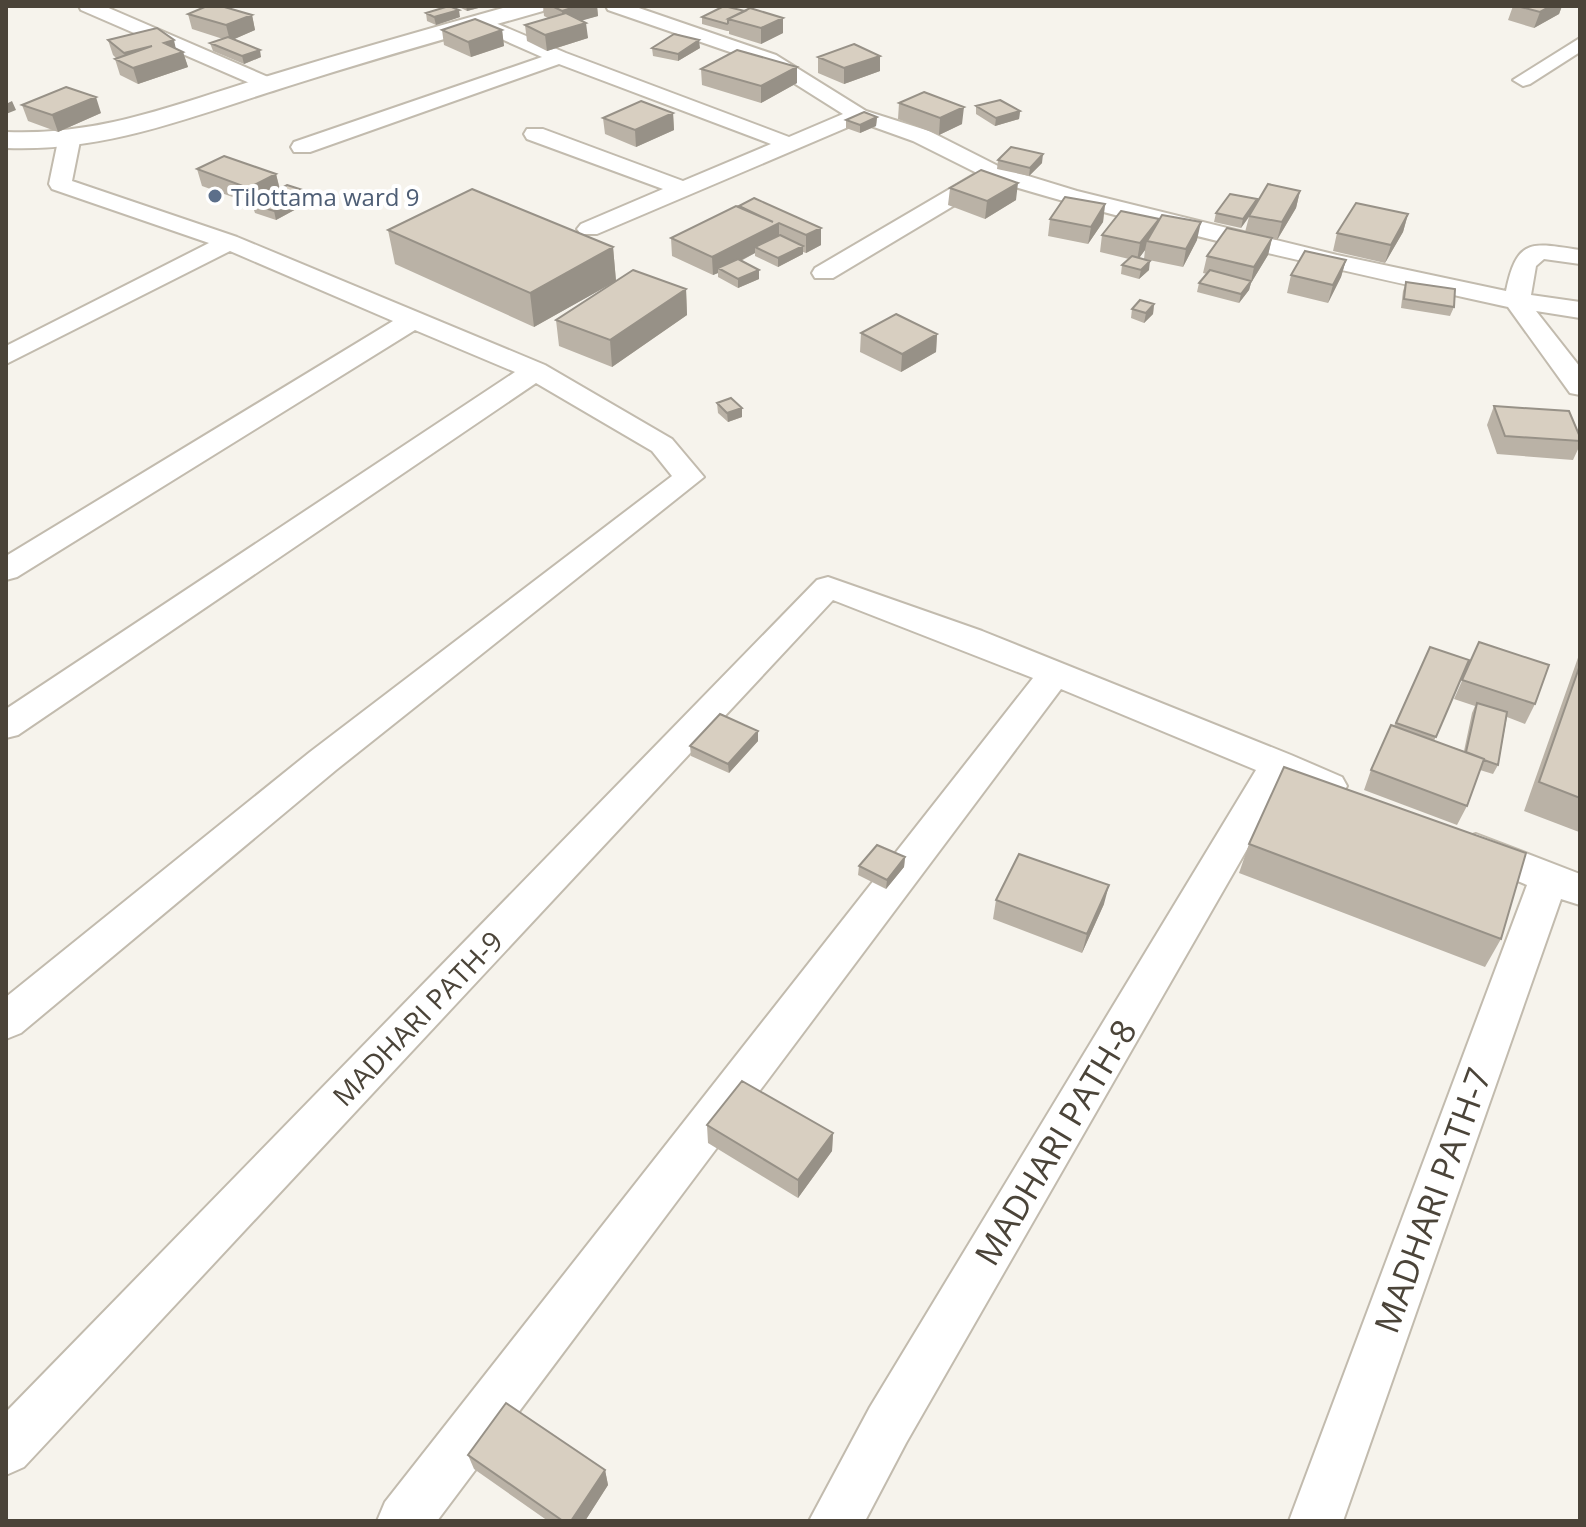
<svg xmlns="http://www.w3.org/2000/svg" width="1586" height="1527" font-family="'Open Sans',sans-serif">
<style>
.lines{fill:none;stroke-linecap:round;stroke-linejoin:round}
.minor-casing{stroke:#c2bbae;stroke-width:4}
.tertiary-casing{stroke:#c2bbae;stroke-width:4}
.minor{fill:#fff;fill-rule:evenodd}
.tertiary{fill:#fff;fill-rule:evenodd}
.wall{fill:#bab2a6}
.shaded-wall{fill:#979187}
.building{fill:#d8cfc1;stroke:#979187;stroke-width:2}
.service-dot{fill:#5c6f8a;stroke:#fff;stroke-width:3}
.labels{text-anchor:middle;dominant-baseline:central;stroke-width:8;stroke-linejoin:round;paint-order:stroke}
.far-service-label{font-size:24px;fill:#4e5e75;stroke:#fff;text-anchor:start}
.street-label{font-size:28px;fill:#4b4439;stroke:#fff}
.near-street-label{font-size:34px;fill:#4b4439;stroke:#fff}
</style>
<rect width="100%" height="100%" fill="#f6f3ec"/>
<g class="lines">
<defs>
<path id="minor" d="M79,6H104L275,80L278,84L275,88H261L81,10Z
M606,6H633L776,55L866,111L929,131L1002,168L1077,191L1337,255L1506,291C1517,237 1532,243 1580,250V264L1544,259L1536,266L1531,295L1580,302V318L1536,311L1580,367V395L1570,393L1508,307C1336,269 1163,232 995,181L833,278H815L812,273L815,268L977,173L913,141L860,122L597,234H581L577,229L581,224L663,189L527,139L524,134L527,129H543L683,181L771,144L559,64L310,152H294L291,147L294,142L542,57L472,26L470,22L479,16L566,53L789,137L843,114L762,63L608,10Z
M1580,38V52L1530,84L1523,86L1513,80Z
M69,135L80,141L72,181L237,237L545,365L672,439L704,477L336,770L21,1033L6,1039V997L310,752L672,476L652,451L536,383L18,735L6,738V709L515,372L415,330L17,577L6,580V556L393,321L230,251L6,364V346L209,243L52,189L49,184L58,141Z
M828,577L982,631L1291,755L1342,777L1347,786L1342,795L1329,799L1285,783L906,1443L865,1521H809L870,1407L1256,770L1061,689L437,1521H377L385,1502L1033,678L833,600L24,1467L6,1475V1412L817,580Z
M1476,834L1580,874V905L1561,899L1343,1521H1289L1527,885L1463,858L1457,848L1463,838Z"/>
<path id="tertiary" d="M510,6H546L543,11C455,36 366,61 279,89C188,118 103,152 6,148V132C101,136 176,104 265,77C347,52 428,29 510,6Z"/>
</defs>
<use href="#minor" class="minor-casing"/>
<use href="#tertiary" class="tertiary-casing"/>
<use href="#minor" class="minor"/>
<use href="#tertiary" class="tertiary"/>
</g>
<path class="wall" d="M457,6H486L467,11Z
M543,6H597L598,16L582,20L588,38L547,51L527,41L525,25L548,18L544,16Z
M1513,6H1562L1559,14L1534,28L1508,20Z
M745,11L783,18V33L761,44L729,34V31H727L702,24V17Z
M426,13L460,17L436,25L427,21Z
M188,14L252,15L255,30L234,39L261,57L244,64L213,51L210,43L223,39L192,29Z
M442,30H502L504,46L471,57L444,45Z
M108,40L176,48L183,52L188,67L138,84L120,75L115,59H117L113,55Z
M652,48H700L678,61L653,56Z
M818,57L880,71L844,84L818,73Z
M797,67V83L761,103L702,85L701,69Z
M899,103L962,124L939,135L898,119Z
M22,105L101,113L58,132L28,121Z
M976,106L1020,111L1019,119L995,126L976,114Z
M673,113L674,130L636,147L605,134L603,118Z
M877,117L876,126L860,133L846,128V120Z
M998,160L1042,163L1029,176L997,169Z
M197,169L276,174L280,189L311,201L276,220L255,213L252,204L202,186Z
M950,188L1016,200L985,219L948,205Z
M1300,191L1296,208L1277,240L1272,239L1268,255L1251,283L1249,290L1239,303L1197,292L1199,283L1207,274L1203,273L1207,256L1245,232L1249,217L1241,228L1214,222L1216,213L1256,205Z
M754,198L821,245L806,253L803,252V254L778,267L755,256V253L741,261L759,279L738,288L718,277V273L713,275L672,256L671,238L740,208L739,206Z
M1105,204L1103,222L1088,244L1048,236L1050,219Z
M1408,214L1403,232L1385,263L1333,251L1337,233Z
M388,230L613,247L616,281L534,327L395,264Z
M1102,235L1197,240L1183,267L1144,259L1145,250L1139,258L1149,270L1139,279L1121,274L1122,265L1129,259L1100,252Z
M1346,260L1341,277L1328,303L1287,293L1291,275Z
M1406,282L1454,307L1450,316L1401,308L1403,291Z
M686,289L687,315L612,367L559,346L556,320Z
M1154,304L1153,314L1144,323L1131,318L1132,309Z
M861,333L937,334L936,352L901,372L860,352Z
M717,403L742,408V417L728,422L718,413Z
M1494,406L1580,437V445L1573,460L1497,454L1487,425Z
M1479,642L1535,704L1525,724L1507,717L1498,765L1493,774L1480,770L1467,806L1457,825L1364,790L1371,770L1394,726L1430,647L1469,660L1434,741L1464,751L1472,713L1475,706L1454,699Z
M1580,652V830L1579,832L1524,811Z
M758,731V741L729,773L691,756L690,746Z
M1249,844L1501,939L1485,967L1239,873Z
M905,857L904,867L886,889L858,875L859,866Z
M996,900L1104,904L1082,953L993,919Z
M707,1125L833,1133L832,1151L798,1198L708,1143Z
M468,1455L605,1470L608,1485L585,1521H548L474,1469Z"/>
<path class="shaded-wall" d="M466,6H486L467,11Z
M578,6H597L598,16L563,26L562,11Z
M1551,6H1562L1559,14L1534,28L1540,12Z
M459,10L460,17L436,25L434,17Z
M252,15L255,30L230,41L226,25Z
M783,18V33L761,44V28Z
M586,23L588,38L547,51L545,35Z
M502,30L504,46L471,57L468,42Z
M174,40L177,54L183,52L188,67L138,84L133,68L128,66L124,53Z
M699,40L700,48L678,61V54Z
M260,50L261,57L244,64L242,56Z
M880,56V71L844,84V68Z
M797,67V83L761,103V86Z
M96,97L101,113L58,132L52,115Z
M12,101L16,110L6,114V104Z
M964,107L962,124L939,135L940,118Z
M1020,111L1019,119L995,126L996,118Z
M673,113L674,130L636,147L635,130Z
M877,117L876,126L860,133V125Z
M1043,154L1042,163L1029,176L1030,168Z
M276,174L280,191L253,205L248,188Z
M1018,183L1016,200L985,219L987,201Z
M1300,191L1296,208L1277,240L1282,222Z
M309,192L311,201L276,220L274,211Z
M1257,199L1255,208L1241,228L1243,219Z
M1105,204L1103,222L1088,244L1091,227Z
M1408,214L1403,232L1385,263L1391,245Z
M1159,219L1155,236L1147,241L1145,250L1137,261L1140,243Z
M1201,222L1197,240L1183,267L1186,249Z
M779,223V241L755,247V253L722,270L718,268V273L713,275L712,257Z
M821,228V245L806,253V235Z
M1272,238L1268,255L1251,283L1249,290L1239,303L1241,294L1251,282L1254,267Z
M803,246V254L778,267V258Z
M613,247L616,281L534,327L530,293Z
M1346,260L1341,277L1328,303L1333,285Z
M1150,261L1149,270L1139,279L1141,270Z
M759,270V279L738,288V279Z
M686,289L687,315L612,367L610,340Z
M1154,304L1153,314L1144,323L1146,313Z
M937,334L936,352L901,372L902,354Z
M742,408V417L728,422L727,413Z
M758,731V741L729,773L728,764Z
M905,857L904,867L886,889L887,880Z
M1109,885L1104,904L1082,953L1087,934Z
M833,1133L832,1151L798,1198V1180Z
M605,1470L608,1485L585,1521H571Z"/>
<path class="building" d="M207,6H221L252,15L226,25L188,14Z
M449,6L459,10L434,17L426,13Z
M552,6H578L562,11Z
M724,6L745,11L728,19V23L727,24L702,17Z
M1517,6H1551L1540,12Z
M750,8L783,18L761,28L728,19Z
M566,13L586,23L545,35L525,25Z
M475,19L502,30L468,42L442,30Z
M157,28L174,40L164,43L183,52L133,68L115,59L152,46L124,53L108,40Z
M674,34L699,40L678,54L652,48Z
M228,37L260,50L242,56L210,43Z
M854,44L880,56L844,68L818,57Z
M737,50L797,67L761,86L701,69Z
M66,87L96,97L52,115L22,105Z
M924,92L964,107L940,118L899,103Z
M1000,100L1020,111L996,118L976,106Z
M641,101L673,113L635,130L603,118Z
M864,112L877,117L860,125L846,120Z
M1011,147L1043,154L1030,168L998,160Z
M224,156L276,174L248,188L197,169Z
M981,170L1018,183L987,201L950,188Z
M1268,184L1300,191L1282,222L1249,216Z
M287,185L309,192L274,211L252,204Z
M472,189L613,247L530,293L388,230Z
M1230,194L1257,199L1243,219L1216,213Z
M1065,197L1105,204L1091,227L1050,219Z
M754,198L821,228L806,235L779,223L712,257L671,238L736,206L773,222L739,206Z
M1356,203L1408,214L1391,245L1337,233Z
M1121,211L1159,219L1140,243L1102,235Z
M1162,215L1201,222L1186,249L1147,241Z
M1227,228L1272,238L1254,267L1207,256Z
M780,235L803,246L778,258L755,247Z
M1305,251L1346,260L1333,285L1291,275Z
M1132,256L1150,261L1141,270L1122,265Z
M738,259L759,270L738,279L718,268Z
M633,270L686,289L610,340L556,320Z
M1210,270L1251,281L1241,294L1199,283Z
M1406,282L1455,289L1454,307L1404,299Z
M1140,300L1154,304L1146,313L1132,309Z
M896,314L937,334L902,354L861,333Z
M731,398L742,408L727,413L717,403Z
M1494,406L1569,411L1580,437V441L1505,436Z
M1479,642L1549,665L1535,704L1462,680Z
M1430,647L1469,660L1436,737L1396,723Z
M1580,665V798L1539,782Z
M1477,703L1507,712L1498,765L1484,760V759L1466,752Z
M720,714L758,731L728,764L690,746Z
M1391,725L1484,759L1467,806L1371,770Z
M1284,767L1526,853L1501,939L1249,844Z
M877,845L905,857L887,880L859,866Z
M1019,854L1109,885L1087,934L996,900Z
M742,1081L833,1133L798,1180L707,1125Z
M506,1403L605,1470L571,1521H563L468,1455Z"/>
<circle class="service-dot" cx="215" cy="196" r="8"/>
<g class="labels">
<g class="far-service-label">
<text x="231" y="196">Tilottama ward 9</text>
</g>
<g class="street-label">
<text transform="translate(417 1018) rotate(-46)">MADHARI PATH-9</text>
</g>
<g class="near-street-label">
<text transform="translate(1055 1142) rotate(-59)">MADHARI PATH-8</text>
<text transform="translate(1432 1200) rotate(-70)">MADHARI PATH-7</text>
</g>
</g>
<rect width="1586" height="1527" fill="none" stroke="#4b4439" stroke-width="16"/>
</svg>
